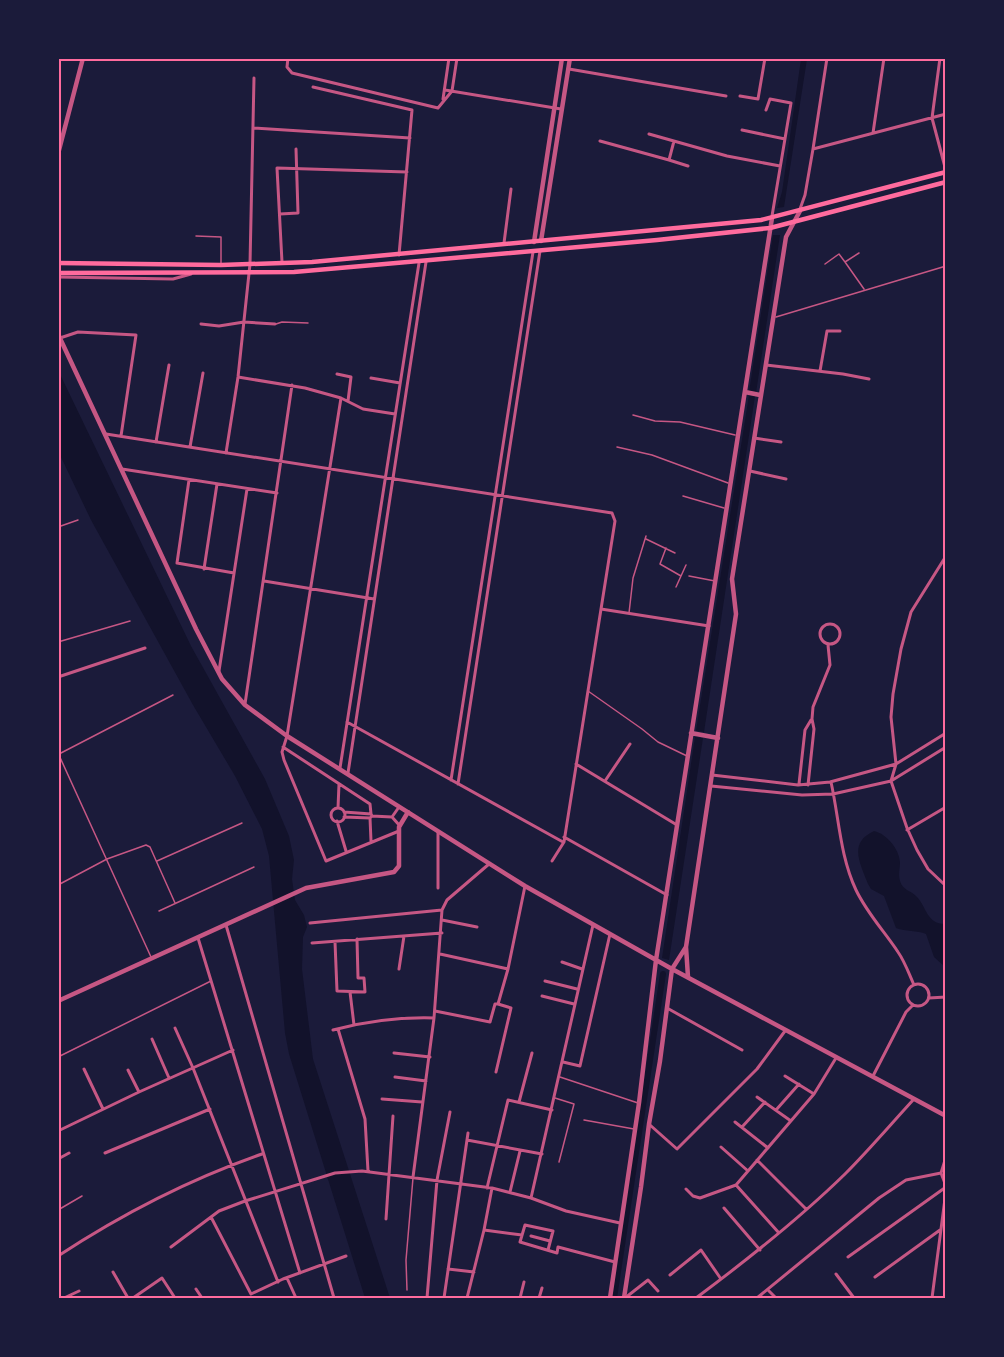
<svg xmlns="http://www.w3.org/2000/svg" width="1004" height="1357" font-family="'Varela Round',sans-serif">
<style>
.water{fill:#12122b}
.lines{fill:none;stroke-linecap:round;stroke-linejoin:round}
.canal{stroke:#12122b;stroke-width:6}
.service{stroke:#c65784;stroke-width:1.5}
.minor{stroke:#c65784;stroke-width:3}
.tertiary{stroke:#c65784;stroke-width:4.5}
.secondary{stroke:#ff6b9d;stroke-width:4.5}
.neatline{fill:none;stroke:#ff6b9d;stroke-width:2}
</style>
<rect width="100%" height="100%" fill="#1b1b3a"/>
<path class="water" d="M801,59H807L784,207L777,208L782,192Z
M773,235H780L756,393L749,392Z
M58,370L191,646L265,779L289,836L294,860L292,879L295,900L304,915L307,927L303,937L302,969L313,1059L390,1298H365L289,1054L285,1033L269,856L262,829L235,776L193,705L91,520L59,453Z
M749,395L755,396L704,732L696,731Z
M695,737L703,738L669,960L662,958Z
M874,831C887,834 899,849 900,862C900,869 898,875 900,881C903,891 911,890 917,897C927,908 927,924 945,924V967L934,957L926,934C917,930 906,932 896,928L884,896L871,889L868,884C860,863 848,843 874,831Z"/>
<g class="lines">
<path class="canal" d="M614,1298L663,974"/>
<path class="service" d="M196,236L221,237V264
M859,253L845,262L864,289
M825,264L839,254L845,262
M776,317L946,266
M276,324L282,322L308,323
M633,415L655,421L680,422L735,435
M617,447L652,455L728,483
M683,496L724,508
M58,527L78,520
M646,539L675,553
M666,548L660,564L681,576
M689,576L715,581
M676,587L686,565
M629,613L633,578L646,536
M58,642L130,621
M588,691L642,729L658,742L687,756
M58,753L151,957
M59,754L173,695
M157,861L242,823
M58,885L107,859L146,845L150,847L175,903
M159,911L254,867
M58,1057L211,981
M560,1077L638,1103
M555,1098L574,1104L559,1162
M584,1120L634,1129
M58,1210L82,1196
M407,1290L406,1260L413,1178"/>
<path class="minor" d="M288,58L287,67L292,73L438,108L452,91
M940,58L932,118L946,171
M569,69L726,96
M313,87L412,110L399,255
M445,90L561,109
M452,91L457,58
M740,96L758,99L765,58
M443,99L449,58
M766,110L770,99L791,103L772,216
M253,128L410,138
M742,130L785,139
M873,133L884,58
M649,134L727,156L780,166
M600,141L669,160
M674,141L669,160L688,166
M813,149L946,114
M800,209L805,195L813,149L827,58
M280,214L298,213L296,149
M504,243L511,189
M282,262L277,168L407,172
M58,277L173,279L191,274
M201,324L219,326L244,322L275,324
M60,338L78,332L136,335L121,436
M766,365L843,374L869,379
M820,371L827,331H840
M337,374L351,377L348,401
M238,377L305,388L341,398L363,409L395,414
M371,378L400,383
M341,398L287,736L282,752L284,760L326,861L399,831
M106,434L612,513L615,521L564,842L552,861
M754,438L781,442
M156,442L169,365
M190,447L203,373
M226,453L238,377L250,264L254,78
M122,469L277,493
M750,471L786,479
M189,480L177,563L234,573
M946,556L911,612L901,649L893,694L891,717L896,764L891,781L907,828L917,850L928,869L946,886
M204,569L217,484
M264,581L374,599
M601,609L709,626
M820 634a10 10 0 1 1 20 0a10 10 0 1 1-20 0Z
M219,671L247,489
M58,677L145,648
M245,704L292,385
M347,722L563,842
M283,747L370,804L371,814
M576,764L677,825
M340,768L419,263
M348,773L426,262
M712,775L798,785L830,782L896,764L946,733
M451,780L533,252
M605,781L630,744
M831,782C839,818 840,856 856,890C867,913 884,931 898,952C905,962 909,974 914,985
M458,784L540,251
M799,784L805,730L811,720
M808,785L814,729L812,719L813,707L830,665L828,645
M711,786L802,795L833,794L891,781L946,747
M399,807L392,817L400,826
M338,808L339,784
M331 815a7 7 0 1 1 14 0a7 7 0 1 1-14 0Z
M344,812L371,814L372,816L392,817
M344,817L370,818L372,816
M370,818L371,841
M337,821L346,851
M907,830L946,807
M564,837L667,895
M438,888V832
M442,920L477,927
M310,923L442,910
M226,925L334,1298
M198,938L300,1273
M335,942L337,991L365,992L364,978H358L357,939
M312,943L442,933
M440,954L508,969
M562,962L582,969
M399,969L404,936
M545,981L577,989
M907 995a11 11 0 1 1 22 0a11 11 0 1 1-22 0Z
M350,992L354,1025
M542,996L574,1004
M929,998L946,997
M667,1008L742,1050
M435,1011L490,1022L495,1004H498L508,969L525,886
M175,1028L193,1068L278,1282
M338,1029L365,1119L368,1171
M333,1030C367,1021 400,1017 434,1018
M152,1039L169,1078
M394,1053L430,1057
M563,1062L580,1066L610,934
M84,1069L103,1109
M128,1070L139,1092
M496,1072L511,1008L498,1004
M785,1076L814,1094
M873,1076L906,1012L913,1005
M395,1077L426,1081
M757,1097L791,1121
M382,1099L422,1102
M519,1102L532,1053
M776,1110L799,1084
M735,1122L768,1148
M650,1125L677,1149L757,1069L785,1031
M742,1127L765,1102
M58,1131L139,1092L233,1050
M467,1140L542,1154
M721,1147L748,1171
M105,1153L210,1109
M946,1157L941,1173L946,1186
M58,1159L69,1153
M757,1160L806,1209
M413,1177L434,1018L442,910L447,900L489,864
M736,1185L814,1094L836,1058
M736,1185L779,1233
M487,1188L508,1100L552,1110
M686,1189L693,1196L700,1198L736,1185
M510,1192L520,1151
M531,1198L593,925
M724,1208L760,1250
M211,1217L251,1294L283,1279L346,1256
M386,1219L393,1116
M484,1230L522,1235
M531,1236L550,1241
M171,1247L219,1211L245,1201L335,1173L362,1171L492,1188L531,1198L566,1211L620,1223
M548,1250L553,1231L525,1225L520,1242L557,1253L558,1247L615,1262
M58,1256C122,1214 190,1179 262,1154
M848,1257L946,1187
M448,1269L474,1272
M113,1272L128,1298
M836,1274L854,1298
M670,1275L701,1250L721,1279
M875,1277L940,1230
M287,1278L296,1298
M196,1289L202,1298
M769,1291L776,1298
M64,1298L79,1291
M133,1298L162,1278L175,1298
M427,1298L437,1180L450,1112
M444,1298L468,1133
M467,1298L484,1230L492,1188
M520,1298L524,1282
M539,1298L542,1288
M625,1298L648,1280L658,1291
M696,1298C747,1260 799,1219 845,1174C869,1150 891,1124 914,1099
M757,1298L879,1198L906,1180L941,1173
M932,1298L946,1191"/>
<path class="tertiary" d="M58,154L83,58
M541,241L570,58
M534,242L562,58
M58,334L196,629L222,679L245,705L287,736L525,886L672,969L946,1116
M745,392L760,395
M691,733L718,738
M686,947L688,977
M58,1001L306,888L394,872L399,866V827L408,812
M610,1298L639,1103L656,960L772,218
M624,1298L641,1187L649,1124L660,1061L672,969L686,947L736,614L732,579L786,237L800,211"/>
<path class="secondary" d="M58,263L221,265L312,262L761,220L946,172
M58,273L294,272L657,240L770,228L946,182"/>
</g>
<rect width="1004" height="1357" fill="none" stroke="#1b1b3a" stroke-width="120"/>
<rect x="60" y="60" width="884" height="1237" class="neatline"/>
</svg>
